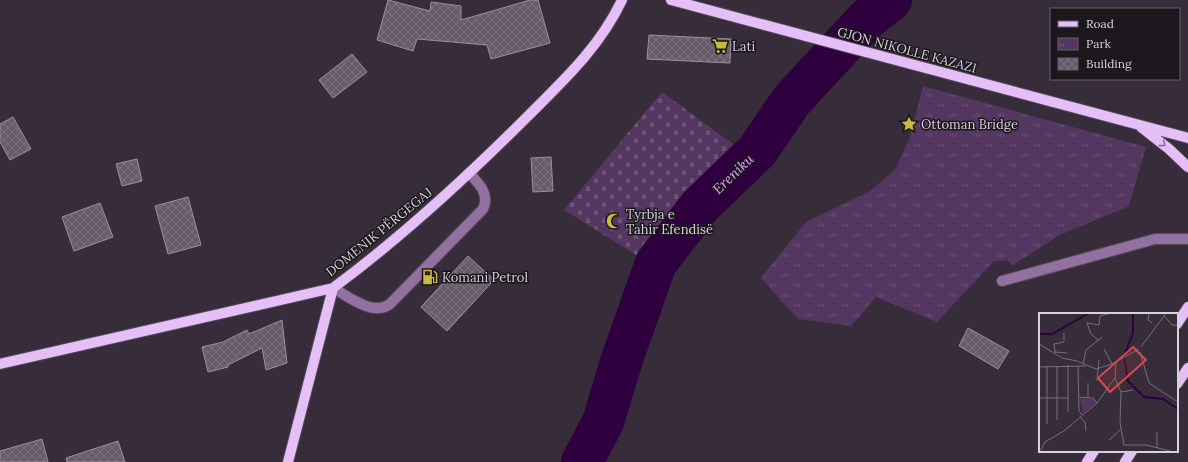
<svg xmlns="http://www.w3.org/2000/svg" width="1188" height="462" font-family="Lora,serif">
<style>
.cemetery{fill:url(#cemetery-stones)}
.park{fill:url(#park-tufts)}
.lines{fill:none;stroke-linecap:round;stroke-linejoin:round}
.river{stroke:#2e003e;stroke-width:42}
.building{fill:url(#building-cross-hatch);stroke:#9a8f9f}
.minor-casing{stroke:#534a57;stroke-width:12}
.major-casing{stroke:#534a57;stroke-width:12}
.minor{stroke:#9271a0;stroke-width:10}
.major{stroke:#e6bef8;stroke-width:10}
.oneway{stroke:#8b7395}
.labels{text-anchor:middle;dominant-baseline:central;stroke-width:3;stroke-linejoin:round;paint-order:stroke}
.poi-label{font-size:13px;fill:#d7d1da;stroke:#1b171d;text-anchor:start}
.street-label{font-size:13px;fill:#d7d1da;stroke:#1b171d}
.water-label{font-size:14px;font-style:italic;fill:#e2a1ff;stroke:#1b171d}
.inset-river{fill:none;stroke:#2e003e;stroke-width:2}
.inset-road{fill:none;stroke:#766e7a;stroke-width:1}
.view{fill:#d64a4c;fill-opacity:0.15;stroke:#d64a4c;stroke-width:2}
.inset-edge{fill:none;stroke:#d7d1da;stroke-width:2}
</style>
<defs>
<pattern id="cemetery-stones" width="16" height="16" patternUnits="userSpaceOnUse"><rect width="16" height="16" fill="#543760"/><path d="M2 7V4a2 2 0 0 1 4 0v3zM10 15v-3a2 2 0 0 1 4 0v3z" fill="#6c5376"/></pattern>
<pattern id="park-tufts" width="24" height="20" patternUnits="userSpaceOnUse"><rect width="24" height="20" fill="#543760"/><path d="M3 7l-1-3M5 7V3M7 7l1-3M15 17l-1-3M17 17v-4M19 17l1-3" fill="none" stroke="#6c5376"/></pattern>
<pattern id="building-cross-hatch" width="8" height="8" patternUnits="userSpaceOnUse"><rect width="8" height="8" fill="#665c6b"/><path d="M0 0l8 8M0 8l8-8" fill="none" stroke="#7b7280"/></pattern>
</defs>
<rect width="100%" height="100%" fill="#362c3a"/>
<path class="cemetery" d="M662,92L733,144L662,271L564,210Z"/>
<path class="park" d="M923,86L1146,147L1129,206L1060,235L1013,265L1006,260L993,262L937,322L876,297L851,326L798,319L761,278L806,222L870,191L895,170L909,140Z"/>
<g class="lines">
<path class="river" d="M582,462L603,422L622,359L656,263L700,206L757,151L792,100L867,19L891,0"/>
</g>
<path class="building" d="M388,0L430,11L431,2L461,6V20L530,0H538L550,43L491,59L487,45L417,39L413,51L377,40Z
M649,35L731,39L730,63L647,59Z
M352,54L367,72L333,98L319,80Z
M13,117L31,149L10,160L0,142V124Z
M551,157L553,191L533,192L531,158Z
M137,159L142,181L122,186L116,164Z
M188,197L201,245L168,254L155,206Z
M100,203L113,237L74,251L62,217Z
M468,256L494,280L447,331L421,307Z
M282,320L287,363L266,370L262,348L228,365V367L208,372L202,347L223,342L247,330L249,334Z
M968,328L1009,351L998,369L959,346Z
M42,439L48,462H0V451Z
M118,441L125,462H67L66,458Z"/>
<g class="lines">
<defs>
<path id="minor" d="M1002,281L1155,239H1188
M333,288C348,296 373,317 390,304L483,209C490,194 479,184 470,174"/>
<path id="major" d="M671,0L1188,138
M1141,127L1169,149L1188,167
M1177,324L1188,307
M0,364L333,288C402,237 466,178 527,117C563,81 600,47 622,0
M1177,384L1188,368
M288,462L333,288
M1087,462L1094,451
M1125,462L1132,451"/>
</defs>
<use href="#minor" class="minor-casing"/>
<use href="#major" class="major-casing"/>
<use href="#minor" class="minor"/>
<use href="#major" class="major"/>
</g>
<defs><path id="oneway-chevron" d="M-2-3.5L2.5 0L-2 3.5" fill="none" stroke-width="1.6" stroke-linecap="round" stroke-linejoin="round"/></defs>
<use class="oneway" href="#oneway-chevron" transform="translate(1163 144) rotate(37)"/>
<defs>
<symbol id="supermarket-bare" viewBox="-9 -9 18 18"><path d="M-6-5.5h2.5l.6 2H6L4.5 2H-2.5L-4.4-4H-6ZM-1.5 3.2a1.3 1.3 0 1 0 .1 0ZM3 3.2a1.3 1.3 0 1 0 .1 0Z" fill="#c5bc3d" stroke="#1b171d" stroke-width="2.5" paint-order="stroke"/></symbol>
<symbol id="sight-bare" viewBox="-9 -9 18 18"><path d="M0-6L1.8-2.2L6-1.7L2.9 1.2L3.7 5.4L0 3.3L-3.7 5.4L-2.9 1.2L-6-1.7L-1.8-2.2Z" fill="#c5bc3d" stroke="#1b171d" stroke-width="2.5" paint-order="stroke"/></symbol>
<symbol id="mosque-bare" viewBox="-9 -9 18 18"><path d="M3.5-4.9A6 6 0 1 0 3.5 4.9A5 5 0 1 1 3.5-4.9Z" fill="#c5bc3d" stroke="#1b171d" stroke-width="2.5" paint-order="stroke"/></symbol>
<symbol id="fuel-bare" viewBox="-9 -9 18 18"><path d="M-5.5-6h7V0h2V4h1.3V-2.5L3-4.5l.8-.8L6-3V5H2.5V1h-1V6h-7ZM-4.2-4.7v3.2H.2V-4.7Z" fill="#c5bc3d" stroke="#1b171d" stroke-width="2.5" paint-order="stroke"/></symbol>
</defs>
<g fill-rule="evenodd">
<use href="#supermarket-bare" x="709" y="35" width="22" height="22"/>
<use href="#sight-bare" x="898" y="113" width="22" height="22"/>
<use href="#mosque-bare" x="603" y="210" width="22" height="22"/>
<use href="#fuel-bare" x="419" y="266" width="22" height="22"/>
</g>
<g class="labels">
<g class="poi-label">
<text x="732" y="46">Lati</text>
<text x="921" y="124">Ottoman Bridge</text>
<text x="626" y="214">Tyrbja e<tspan x="626" dy="15">Tahir Efendisë</tspan></text>
<text x="442" y="277">Komani Petrol</text>
</g>
<g class="street-label">
<text transform="translate(907 50) rotate(15)">GJON NIKOLLE KAZAZI</text>
<text transform="translate(379 232) rotate(-39)">DOMENIK PËRGEGAJ</text>
</g>
<g class="water-label">
<text transform="translate(733 174) rotate(-44)">Ereniku</text>
</g>
</g>
<g transform="translate(1039 313)">
<rect width="139" height="139" fill="#362c3a"/>
<path d="M41,85L55,86L57,90L44,100Z" fill="#543760"/>
<path class="inset-river" d="M94,0V20L85,43L89,68L105,84L124,86L139,96M0,21H13L50,0"/>
<path class="inset-road" d="M110,0L109,7L113,10M125,3L133,12H139M59,27L52,21L48,10L60,12L61,3L72,0M0,31L23,45L38,48L57,56L73,51L100,36M102,34L127,0M65,36L73,51M16,39L28,40M101,39L110,70L139,89M16,40L15,31L25,29V20M44,51L47,37L63,24M29,52V99M18,53V107M39,53L40,98L43,102M0,54L47,53M76,65L82,79L81,110L85,132H107L135,139M58,68L60,47M49,70V84M82,79L94,77M40,84L54,85L58,90M0,85H29M41,104L46,109L47,118M8,111V53M70,127L82,116M118,135V119M1,139L6,129L25,118L58,90L76,65L77,48"/>
<path class="view" d="M94,34L107,47L71,79L59,65Z"/>
<rect width="139" height="139" class="inset-edge"/>
</g>
<rect x="1050" y="8" width="130" height="72" fill="#1b171d" stroke="#666169"/>
<rect x="1058" y="21" width="20" height="6" fill="#e6bef8" stroke="#666169"/>
<text x="1086" y="28" font-size="12" fill="#d7d1da">Road</text>
<rect x="1058" y="38" width="20" height="12" fill="url(#park-tufts)" stroke="#666169"/>
<text x="1086" y="48" font-size="12" fill="#d7d1da">Park</text>
<rect x="1058" y="58" width="20" height="12" fill="url(#building-cross-hatch)" stroke="#666169"/>
<text x="1086" y="68" font-size="12" fill="#d7d1da">Building</text>
</svg>
